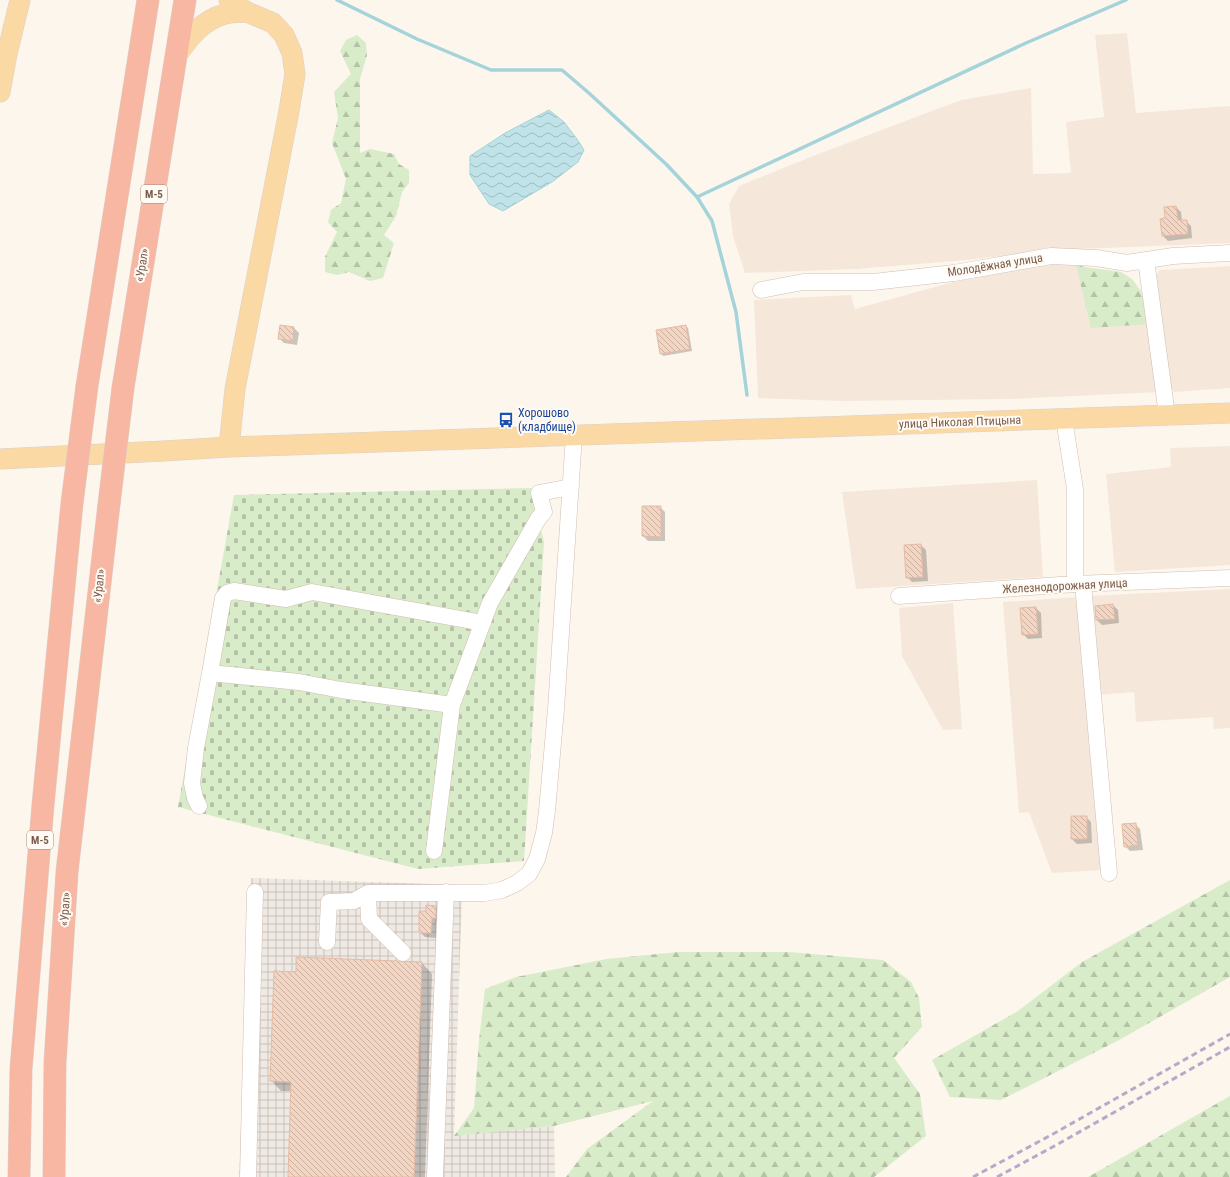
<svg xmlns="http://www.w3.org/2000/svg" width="1230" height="1177" font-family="'Roboto Condensed',sans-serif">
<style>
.residential{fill:#f5e8da}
.industrial{fill:url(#industrial-grid)}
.forest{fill:url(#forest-firs)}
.cemetery{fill:url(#cemetery-stones)}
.water{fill:url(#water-waves);stroke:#a5d3da}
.shadow{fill:#0003}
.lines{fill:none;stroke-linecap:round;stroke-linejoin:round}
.stream{stroke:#a5d3da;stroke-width:3.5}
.building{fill:url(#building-back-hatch);stroke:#e6bba3}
.minor-casing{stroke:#d1beb0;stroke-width:17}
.major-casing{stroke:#dad1cd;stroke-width:21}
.highway-casing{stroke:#dad1cd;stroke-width:23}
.minor{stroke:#fff;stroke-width:16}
.major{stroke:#fbd9a5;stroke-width:20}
.highway{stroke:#f7b7a3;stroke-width:22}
.rail{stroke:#b9a8c9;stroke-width:3;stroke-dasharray:6 4;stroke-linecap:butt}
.highway-bridge-casing{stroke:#dad1cd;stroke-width:23;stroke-linecap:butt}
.highway-bridge{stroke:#f7b7a3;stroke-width:22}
.labels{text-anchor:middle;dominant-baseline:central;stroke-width:4;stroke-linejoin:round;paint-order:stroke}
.shield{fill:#fffaf3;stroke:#a28b7f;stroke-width:1}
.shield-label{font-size:11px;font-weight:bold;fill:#7a5c4d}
.street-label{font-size:12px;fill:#7a5c4d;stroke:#fffaf3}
.transit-label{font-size:12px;fill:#164399;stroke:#fffaf3;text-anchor:start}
</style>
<defs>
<pattern id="industrial-grid" width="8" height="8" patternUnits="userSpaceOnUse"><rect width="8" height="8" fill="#efe9e4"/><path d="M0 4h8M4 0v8" fill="none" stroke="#c7c0bb"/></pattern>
<pattern id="forest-firs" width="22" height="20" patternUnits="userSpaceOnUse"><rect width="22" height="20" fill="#d8ecc9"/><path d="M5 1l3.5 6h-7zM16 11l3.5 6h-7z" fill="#b4c2a5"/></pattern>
<pattern id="cemetery-stones" width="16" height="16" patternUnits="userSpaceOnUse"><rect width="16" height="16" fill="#d8ecc9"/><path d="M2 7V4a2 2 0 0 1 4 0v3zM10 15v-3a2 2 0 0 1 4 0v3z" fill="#b4c2a5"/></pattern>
<pattern id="water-waves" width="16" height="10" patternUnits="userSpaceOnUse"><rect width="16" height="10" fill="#bfe3e8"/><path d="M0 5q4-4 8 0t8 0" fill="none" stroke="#a0bbbe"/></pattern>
<pattern id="building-back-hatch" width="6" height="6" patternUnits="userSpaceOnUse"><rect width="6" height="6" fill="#f3d5c3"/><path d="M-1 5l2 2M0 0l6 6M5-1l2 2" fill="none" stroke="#cab0a1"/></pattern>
</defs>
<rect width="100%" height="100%" fill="#fdf6ec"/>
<path class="residential" d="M1127,33L1136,113L1230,106V243L1053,250L967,260L856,269L745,273L733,236L729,204L739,186L808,158L961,100L1031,88L1033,174L1071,173L1066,122L1104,117L1095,35Z
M1060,262L1076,265L1080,279L1150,324L1159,392L1009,399L841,401L758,398L754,300L851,295L855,309L993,271Z
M1230,266V388L1174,392L1168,385L1154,282L1159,270Z
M1230,446V565L1115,572L1106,474L1171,467L1170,448Z
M1037,480L1043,577L856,589L842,492Z
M1230,589V728L1214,729L1213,717L1136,722L1134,692L1097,695L1089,596Z
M1079,597L1103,870L1052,873L1029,812L1019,813L1003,602Z
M953,603L962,729L943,730L902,656L899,608Z"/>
<path class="industrial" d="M251,878L459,885L462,892L454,1135L554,1126L555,1177H239Z"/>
<path class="forest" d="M357,35L366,43L367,55L360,79V153L370,149L394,154L399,164L409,170V183L402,192L396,216L384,235L394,243L383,278L370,281L349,272L337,275L325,272V257L337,232L328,222L331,210L341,203L346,179L332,143L338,118L334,92L351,74L340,51L346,40Z
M1076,265L1085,267L1121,272L1132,279L1141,291L1150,324L1091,328Z
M1230,880V977L1121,1039L1001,1100L950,1097L932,1060L1018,1011L1082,962Z
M678,952H789L883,960L911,982L919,998L922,1027L894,1058L920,1094L926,1136L874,1177H566L587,1149L653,1101L554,1126L454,1136L474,1108L479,1040L485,989L516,977L607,959Z
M1230,1096V1177H1088Z"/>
<path class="cemetery" d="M531,488L544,542L524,861L418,869L178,807L234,495Z"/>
<path class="water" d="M549,110L564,122L577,139L584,150L578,162L552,182L503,211L489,204L470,175V156L505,133Z"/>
<path class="shadow" d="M1176,207L1181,212L1182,221H1186L1191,226L1192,238L1168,241L1163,236L1167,219Z
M280,326L294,328L299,333L297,345L284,343L279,338Z
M686,326L688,328L692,351L663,356L661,353Z
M660,507L665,512V541H648L643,536Z
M921,545L926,550L928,581L912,582L907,577Z
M1113,605L1118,610L1119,623L1102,625L1097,620Z
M1036,608L1041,613L1042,638L1028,639L1023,634Z
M1086,817L1091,822L1092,843L1077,844L1072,839Z
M1135,824L1140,829L1143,850L1130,851L1125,846Z
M436,907L441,912L440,922H436V938L425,937L420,932L427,912Z
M422,963L432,974L425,1177H289L292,1091H281L271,1080L297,973Z"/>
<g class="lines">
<path class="stream" d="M337,0L417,39L491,70H562L590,94L667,165L697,197L712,221L736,312L747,395
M697,197L1026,43L1126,0"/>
</g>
<path class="building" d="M1176,206L1178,220H1187L1188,234L1162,236L1160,219L1165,218L1164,207Z
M280,325L294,327L293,341L278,339Z
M686,325L690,349L660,354L656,330Z
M642,506H661V537L642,536Z
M921,544L923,577L906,578L904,545Z
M1113,604L1115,619L1096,620L1095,606Z
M1036,607L1038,634L1022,635L1020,608Z
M1071,816H1087V839H1071Z
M1136,823L1138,845L1124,847L1122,824Z
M426,905L436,906V918H432L431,933H419V911H426Z
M296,957L422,962L414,1177H288L291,1082L270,1081L274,971L296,972Z"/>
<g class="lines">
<defs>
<path id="minor" d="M1146,260L1167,415
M761,290L803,282H873L954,273L1051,256L1096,258L1127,263L1173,256L1230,253
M1064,419L1075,489V584
M1083,584L1109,873
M899,596L1075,584L1230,578
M452,705L341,690L299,682L210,673L223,598L227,593L234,591L286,599L312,592L483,623
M199,806L195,798L192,783L196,748L210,673
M434,851L452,705L490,603L538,519L544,512L539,493L571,487
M327,942L329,902L354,901L368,893
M403,953L369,919L368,893H485L502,890L517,883L529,874L537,859L544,833L547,811L556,709L574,435
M248,1177L255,892
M435,1177L446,892"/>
<path id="major" d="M176,56C189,38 202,20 225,14C232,12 239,12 247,12
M0,92L7,54L20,0
M229,447L235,389L289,111L295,74L292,53L284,35L273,23L247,12L229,0
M0,459L164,451L229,447L1230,413"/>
<path id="highway" d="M87,386L148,0
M123,388L185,0
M19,1177L21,1069L43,805L72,503
M54,1177L55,1063L67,872L109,504"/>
</defs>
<use href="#minor" class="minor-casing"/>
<use href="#major" class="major-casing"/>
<use href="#highway" class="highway-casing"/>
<use href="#minor" class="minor"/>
<use href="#major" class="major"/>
<use href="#highway" class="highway"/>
<path class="rail" d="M973,1177L1053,1134L1230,1034
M997,1177L1058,1144L1230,1047"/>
<defs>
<path id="highway-bridge" d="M72,503L87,386
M109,504L123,388"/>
</defs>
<use href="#highway-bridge" class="highway-bridge-casing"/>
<use href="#highway-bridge" class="highway-bridge"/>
</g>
<defs>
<symbol id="bus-bare" viewBox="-9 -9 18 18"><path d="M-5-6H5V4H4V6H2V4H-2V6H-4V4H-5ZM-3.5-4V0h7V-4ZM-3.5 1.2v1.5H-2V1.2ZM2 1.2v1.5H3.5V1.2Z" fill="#1a4fb4" stroke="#fffaf3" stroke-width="2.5" paint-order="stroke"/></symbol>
</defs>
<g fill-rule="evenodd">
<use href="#bus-bare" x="495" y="409" width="22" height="22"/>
</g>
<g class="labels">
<g class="shield">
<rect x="141" y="185" width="26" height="18" rx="3"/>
<rect x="27" y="831" width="26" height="18" rx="3"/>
</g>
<g class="shield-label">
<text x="154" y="194">М-5</text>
<text x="40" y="840">М-5</text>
</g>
<g class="street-label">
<text transform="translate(142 265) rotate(-81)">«Урал»</text>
<text transform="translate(995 265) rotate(-9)">Молодёжная улица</text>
<text transform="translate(960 422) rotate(-2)">улица Николая Птицына</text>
<text transform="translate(99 586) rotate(-84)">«Урал»</text>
<text transform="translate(1065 586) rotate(-3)">Железнодорожная улица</text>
<text transform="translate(65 909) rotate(-86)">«Урал»</text>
</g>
<g class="transit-label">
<text x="518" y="413">Хорошово<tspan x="518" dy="14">(кладбище)</tspan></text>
</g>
</g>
</svg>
